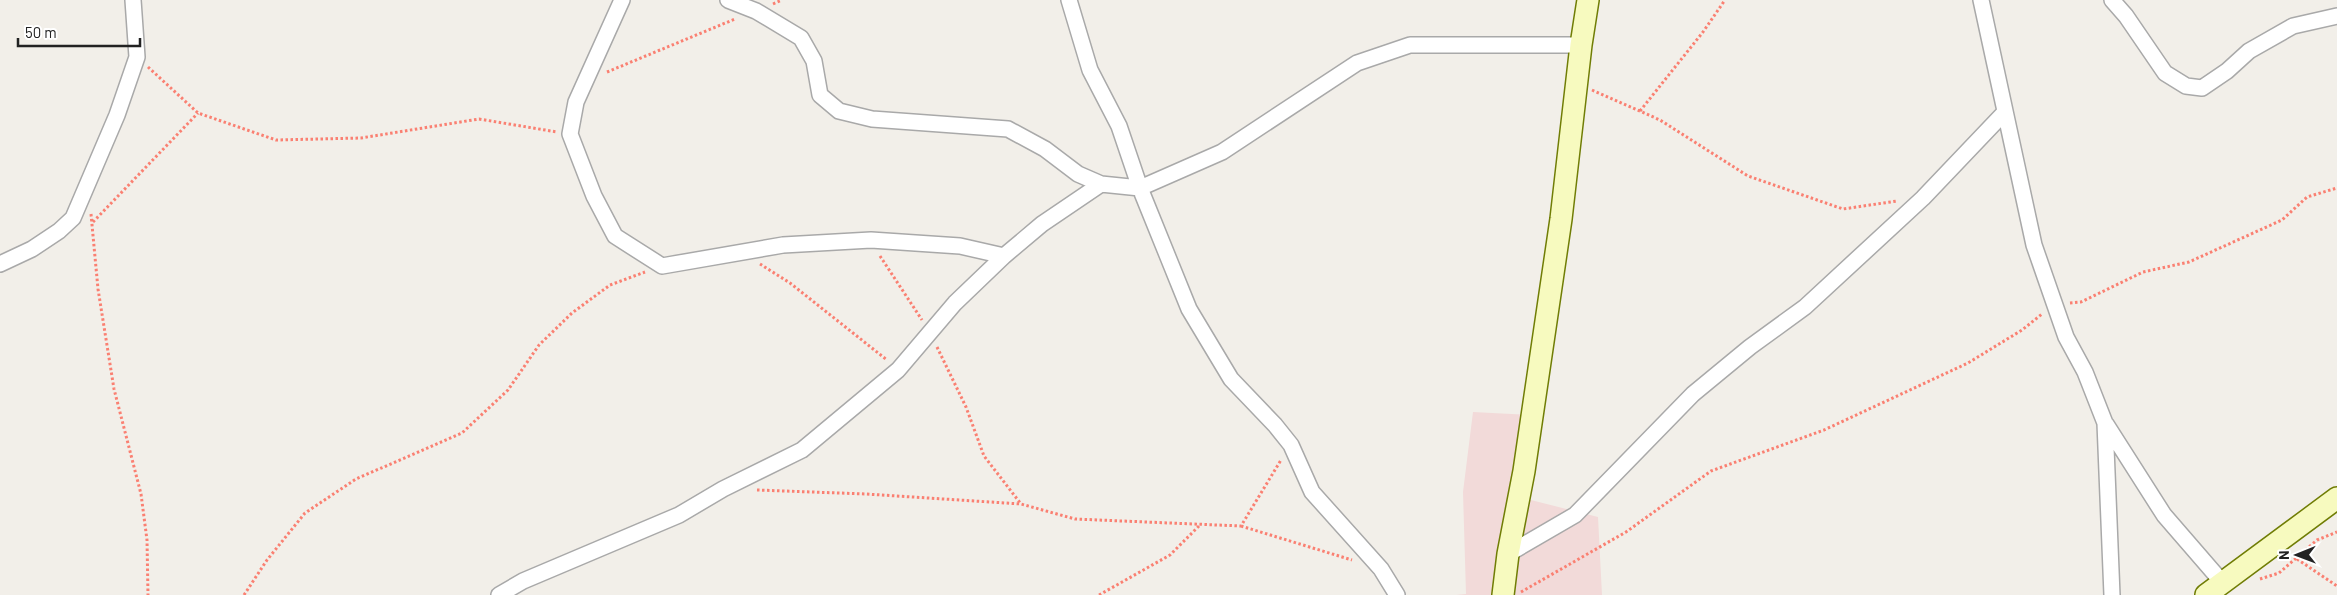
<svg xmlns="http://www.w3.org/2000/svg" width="2337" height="595" font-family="Barlow,sans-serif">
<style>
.commercial{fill:#f2dad9}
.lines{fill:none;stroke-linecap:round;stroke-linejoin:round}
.street-casing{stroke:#a9a9a9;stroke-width:18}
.secondary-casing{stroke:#707d05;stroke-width:24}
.path{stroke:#fa8072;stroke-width:3;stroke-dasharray:2.5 2.5;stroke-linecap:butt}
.street{stroke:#fff;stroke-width:15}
.secondary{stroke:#f7fabf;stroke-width:21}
</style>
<rect width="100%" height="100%" fill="#f2efe9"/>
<path class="commercial" d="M1473,412L1532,415L1519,497L1598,517L1602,595H1456L1466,594L1463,492Z"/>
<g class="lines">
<defs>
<path id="street" d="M622,0L576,102L570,134L594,196L615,236L662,266L783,245L871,240L960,246L1004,256
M728,0L756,11L801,38L814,61L820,95L839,111L872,119L1008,129L1045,149L1078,174L1101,184L1140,188L1222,152L1357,63L1410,45H1581
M1069,0L1090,70L1119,126L1140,188L1189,309L1231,379L1275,425L1291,445L1312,492L1381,569L1397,595
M1981,0L2034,245L2066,337L2085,372L2105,423L2112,595
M2112,0L2126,16L2165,73L2186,86L2202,88L2227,71L2249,51L2293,26L2337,16
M0,264L32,249L59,231L73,218L117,115L137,57L133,0
M2106,424L2164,515L2222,582
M1508,554L1575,515L1693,394L1750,347L1805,307L1923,198L2004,113
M499,595L523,581L679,515L723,489L802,450L898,370L955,303L1004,256L1042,224L1101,184"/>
<path id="secondary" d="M1503,595L1508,554L1524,471L1561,219L1581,45L1588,0
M2206,595L2337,498"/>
</defs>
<use href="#street" class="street-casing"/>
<use href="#secondary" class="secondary-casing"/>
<path class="path" d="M773,4L782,0
M148,67L198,113L276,140L361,138L479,119L557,132
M607,72L735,19
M1592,90L1660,120L1748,176L1843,209L1897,201
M1640,111L1703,32L1725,0
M91,214L98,289L114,389L141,494L147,540L148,595
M93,222L198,113
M880,256L922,320
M760,264L790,283L887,360
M2070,303L2081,302L2143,272L2189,262L2282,220L2307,197L2337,188
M937,347L966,407L984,456L1021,504
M757,490L866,494L1021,504L1075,519L1241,526L1281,460
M1241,526L1352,560
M2297,559L2337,586
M2260,579L2279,573L2317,540L2337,532
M1521,592L1626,532L1711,471L1824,430L1968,363L2022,330L2042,314
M244,595L267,560L305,513L356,479L462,433L508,390L539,345L572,313L610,285L645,272
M1099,595L1170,555L1200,525"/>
<use href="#street" class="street"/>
<use href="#secondary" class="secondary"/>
</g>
<g transform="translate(2297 555) rotate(269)" stroke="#ffffff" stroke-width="4" paint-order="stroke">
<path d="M0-4L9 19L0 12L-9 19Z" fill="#222222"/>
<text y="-8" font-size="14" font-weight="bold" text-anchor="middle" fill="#222222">N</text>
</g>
<path d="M18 38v8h122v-8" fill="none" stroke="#222222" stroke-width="2.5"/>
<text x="25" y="38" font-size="15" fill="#222222" stroke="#ffffff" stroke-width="4" paint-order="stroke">50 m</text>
</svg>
